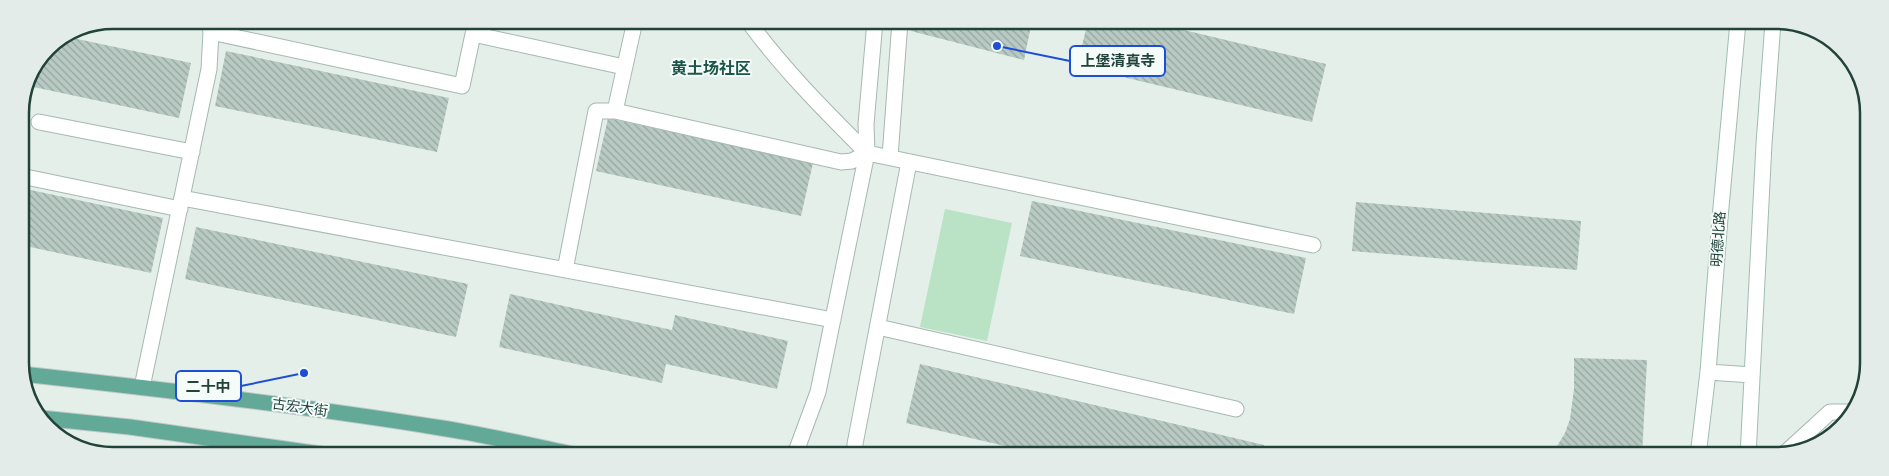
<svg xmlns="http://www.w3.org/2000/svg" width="1889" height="476" font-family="'PT Sans Narrow','Noto Sans SC',sans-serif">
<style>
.green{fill:#bae2c5}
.building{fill:url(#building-back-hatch)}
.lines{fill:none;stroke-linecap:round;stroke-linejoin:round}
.lane-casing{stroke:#a6b8b2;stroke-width:17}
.street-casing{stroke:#a6b8b2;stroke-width:17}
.secondary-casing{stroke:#a1bcb2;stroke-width:17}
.primary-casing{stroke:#c1cac8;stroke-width:17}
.lane{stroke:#fff;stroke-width:15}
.street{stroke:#fff;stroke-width:15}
.secondary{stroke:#fff;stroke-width:15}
.primary{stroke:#63a997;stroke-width:15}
.labels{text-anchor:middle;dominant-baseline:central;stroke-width:4;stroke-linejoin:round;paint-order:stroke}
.street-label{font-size:14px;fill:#21433a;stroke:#f5fbf8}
.quarter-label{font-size:16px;font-weight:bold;fill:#1a5749;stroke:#f5fbf8}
.rim{fill:none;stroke:#21433a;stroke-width:2.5}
.leader{fill:none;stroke:#1d4ed8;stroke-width:2}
.callout-dot{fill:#1d4ed8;stroke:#f5fbf8;stroke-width:2}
.callout{fill:#f5fbf8;stroke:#1d4ed8;stroke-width:2}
.callout-label{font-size:15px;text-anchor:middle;font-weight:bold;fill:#21433a}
</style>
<defs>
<pattern id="building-back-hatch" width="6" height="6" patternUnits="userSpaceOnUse" patternTransform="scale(1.25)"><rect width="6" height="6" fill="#b8cac3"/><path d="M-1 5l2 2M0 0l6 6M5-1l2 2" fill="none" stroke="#95a69f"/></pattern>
</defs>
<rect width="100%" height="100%" fill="#e4efea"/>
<path class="green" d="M945,209L1012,223L987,341L920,327Z"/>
<path class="building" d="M911,21H1032L1024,60L911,31Z
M1088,21H1146L1326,64L1312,122L1077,66Z
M63,36L191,63L179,118L29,86L47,47Z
M226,51L449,98L437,152L215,106Z
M608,118L813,163L801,216L596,171Z
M21,188L163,218L151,273L21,245Z
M1032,201L1306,258L1294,314L1020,256Z
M1356,202L1581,221L1577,270L1352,251Z
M196,227L468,284L456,337L185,279Z
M510,294L672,330L675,315L788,341L777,389L666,364L662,383L499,347Z
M1574,358L1647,360L1642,456H1551L1565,433L1570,419L1574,389Z
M920,364L1264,445L1262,455H1044L906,423Z"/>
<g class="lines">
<defs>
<path id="lane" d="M890,157L900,21"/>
<path id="street" d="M635,21L615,111L841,162L852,161L867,153
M748,21C783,69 825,111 867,153L1313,245
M211,32L462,86L473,34L624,67
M39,122L192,152
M21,176L180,209
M182,198L833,320
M565,270L596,111H615
M878,327L1236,409
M142,387L209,69L211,32L209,20
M792,455L797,449L818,392L867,153L866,124L875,21
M855,455V444L909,162
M1783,455L1830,412H1849"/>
<path id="secondary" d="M1708,372L1752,375
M1698,456L1708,372L1720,218L1738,22
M1748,456L1764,144L1773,22"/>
<path id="primary" d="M22,374C160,389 298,405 435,427C482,434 529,445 576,455
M41,418L130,427L321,454"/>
</defs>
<use href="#lane" class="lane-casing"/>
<use href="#street" class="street-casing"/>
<use href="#secondary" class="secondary-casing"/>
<use href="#primary" class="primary-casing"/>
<use href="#lane" class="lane"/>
<use href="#street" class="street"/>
<use href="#secondary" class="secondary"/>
<use href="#primary" class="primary"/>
</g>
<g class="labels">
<g class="street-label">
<text transform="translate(1718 239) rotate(-86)">明德北路</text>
<text transform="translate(300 407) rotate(8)">古宏大街</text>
</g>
<g class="quarter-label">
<text x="711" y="68">黄土场社区</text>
</g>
</g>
<path d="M0 0H1889V476H0ZM113 29H1776A84 84 0 0 1 1860 113V363A84 84 0 0 1 1776 447H113A84 84 0 0 1 29 363V113A84 84 0 0 1 113 29Z" fill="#e4ece9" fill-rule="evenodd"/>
<path class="rim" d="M113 29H1776A84 84 0 0 1 1860 113V363A84 84 0 0 1 1776 447H113A84 84 0 0 1 29 363V113A84 84 0 0 1 113 29Z"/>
<path class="leader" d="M997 46L1070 61M304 373L241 386"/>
<g class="callout-dot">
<circle cx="997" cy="46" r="5"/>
<circle cx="304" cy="373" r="5"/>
</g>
<g class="callout">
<rect x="1070" y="46" width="95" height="30" rx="5"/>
<rect x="176" y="371" width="65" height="30" rx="5"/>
</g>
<g class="callout-label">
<text x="1118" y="66">上堡清真寺</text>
<text x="208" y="392">二十中</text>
</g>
</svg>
